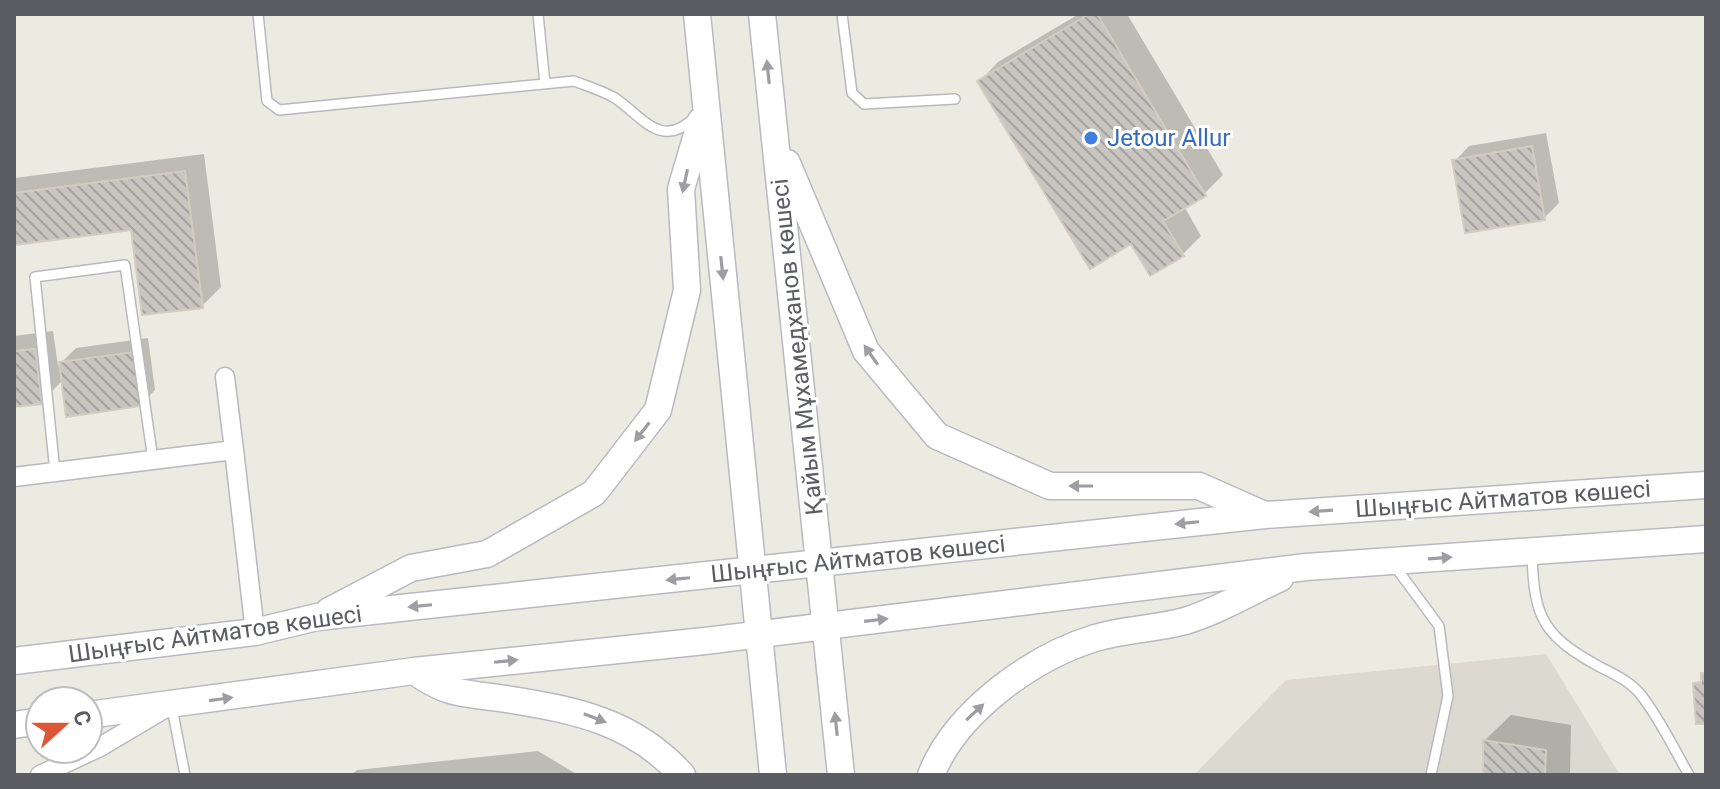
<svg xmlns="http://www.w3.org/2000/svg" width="1720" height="789" font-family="Roboto,sans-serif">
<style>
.education{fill:#dcdad0}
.shadow{fill:#0003}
.building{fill:url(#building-back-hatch);stroke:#d1cdc1;stroke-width:2}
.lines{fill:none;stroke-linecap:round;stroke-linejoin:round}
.lane-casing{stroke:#b8b9be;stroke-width:12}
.street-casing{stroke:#b8b9be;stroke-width:21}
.secondary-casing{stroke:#b8bac0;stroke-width:29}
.lane{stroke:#fff;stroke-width:9}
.street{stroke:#fff;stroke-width:18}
.secondary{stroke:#fff;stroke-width:26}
.oneway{fill:#9d9ea1}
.shop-dot{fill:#3f7fe0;stroke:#fff;stroke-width:3}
.labels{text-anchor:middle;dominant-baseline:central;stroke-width:6;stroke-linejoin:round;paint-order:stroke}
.shop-label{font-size:24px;fill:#366cbe;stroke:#fff;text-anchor:start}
.street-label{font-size:24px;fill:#5b5d62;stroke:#fff}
</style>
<defs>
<pattern id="building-back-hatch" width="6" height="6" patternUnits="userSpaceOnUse" patternTransform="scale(2)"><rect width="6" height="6" fill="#c8c5c0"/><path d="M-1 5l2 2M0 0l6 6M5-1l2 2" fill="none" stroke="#a5a39f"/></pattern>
</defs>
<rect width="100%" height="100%" fill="#ecebe2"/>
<path class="education" d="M1546,654L1620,775H1194L1286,680Z"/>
<path class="shadow" d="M1079,14H1127L1223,175L1204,194L1184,206L1201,236L1182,255L1132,242L980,81L998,62Z
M1546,133L1559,203L1544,218L1455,161L1469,146Z
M204,154L221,287L202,306L133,228L14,243V178Z
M53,331L58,366L76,348L148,338L155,390L141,404L63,380L41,402L14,405V336Z
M1511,715L1571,725L1570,775H1483L1485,740Z
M538,751L578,775H351L357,770Z"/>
<path class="building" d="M1089,14H1097L1206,196L1163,221L1184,256L1150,276L1131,244L1090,269L977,81Z
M1532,146L1545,220L1465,233L1452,160Z
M185,171L203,308L142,315L131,230L14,245V193Z
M35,349L42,404L14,407V351Z
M134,352L141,406L66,417L59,362Z
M1701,673H1706V743L1705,724H1696L1693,683L1701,682Z
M1483,740L1546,750L1545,775H1483Z"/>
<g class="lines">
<defs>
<path id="lane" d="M258,14L267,101L279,110L574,81C587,86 603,91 615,98C642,116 661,151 695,117
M538,14L545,84
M842,14L852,93L864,104L955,99
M55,472L35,277L125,265L153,460
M1532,555C1534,618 1543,636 1600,667C1614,674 1631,682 1641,695C1660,719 1674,749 1689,775
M1394,565L1439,626L1448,696L1431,775
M172,708L185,775"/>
<path id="street" d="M225,377L234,450
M14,477L234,450L255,632
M40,775L100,747L164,709"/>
<path id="secondary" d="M697,14L773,775
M762,14L841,775
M787,163L866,351L937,436L1050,486H1199L1262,514
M329,611L411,568L487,554L594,493L658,410L687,290L681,189L701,121
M14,661L255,632L317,617L1265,515L1706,485
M414,671C451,697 463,692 506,699C575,710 633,721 682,775
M88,715L414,671L705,641L1306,567L1706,539
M14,725L40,721
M931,775C956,712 1031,658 1095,638C1124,629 1156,629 1185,621C1218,611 1250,592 1280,578"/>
</defs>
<use href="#lane" class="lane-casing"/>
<use href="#street" class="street-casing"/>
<use href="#secondary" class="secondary-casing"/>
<use href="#lane" class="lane"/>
<use href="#street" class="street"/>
<use href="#secondary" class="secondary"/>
</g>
<defs><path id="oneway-solid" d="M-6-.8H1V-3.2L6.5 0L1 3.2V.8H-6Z" transform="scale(2)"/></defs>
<g class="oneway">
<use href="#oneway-solid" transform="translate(768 72) rotate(-96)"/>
<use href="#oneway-solid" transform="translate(685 181) rotate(102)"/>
<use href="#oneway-solid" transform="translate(722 268) rotate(84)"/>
<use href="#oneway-solid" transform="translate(871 355) rotate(-125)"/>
<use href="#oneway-solid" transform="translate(642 432) rotate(128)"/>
<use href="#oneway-solid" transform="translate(1081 486) rotate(180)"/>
<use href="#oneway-solid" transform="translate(1321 511) rotate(176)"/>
<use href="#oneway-solid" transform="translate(1187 523) rotate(174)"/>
<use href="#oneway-solid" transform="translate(1440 558) rotate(-4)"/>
<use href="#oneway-solid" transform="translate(678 579) rotate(174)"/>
<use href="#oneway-solid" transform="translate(420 606) rotate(174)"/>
<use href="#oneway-solid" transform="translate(876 620) rotate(-7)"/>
<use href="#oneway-solid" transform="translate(506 661) rotate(-6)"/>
<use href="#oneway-solid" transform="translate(221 699) rotate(-8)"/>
<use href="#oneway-solid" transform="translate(975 712) rotate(-43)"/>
<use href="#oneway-solid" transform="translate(595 718) rotate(21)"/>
<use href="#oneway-solid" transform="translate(836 724) rotate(-96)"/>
</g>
<circle class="shop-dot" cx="1091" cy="138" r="8"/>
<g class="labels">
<g class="shop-label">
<text x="1107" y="138">Jetour Allur</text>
</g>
<g class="street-label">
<text transform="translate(797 347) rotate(-96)">Қайым Мұхамедханов көшесі</text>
<text transform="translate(1503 499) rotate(-4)">Шыңғыс Айтматов көшесі</text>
<text transform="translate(858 559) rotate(-6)">Шыңғыс Айтматов көшесі</text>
<text transform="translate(215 634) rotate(-8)">Шыңғыс Айтматов көшесі</text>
</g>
</g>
<rect width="1720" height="789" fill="none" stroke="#5b5d62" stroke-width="32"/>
<g transform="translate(64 725) rotate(69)"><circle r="38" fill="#ffffff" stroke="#bdbec0" stroke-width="2"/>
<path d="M0-6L14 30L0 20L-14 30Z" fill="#dd5637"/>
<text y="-12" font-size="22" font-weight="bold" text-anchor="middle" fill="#5b5d62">С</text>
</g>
</svg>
